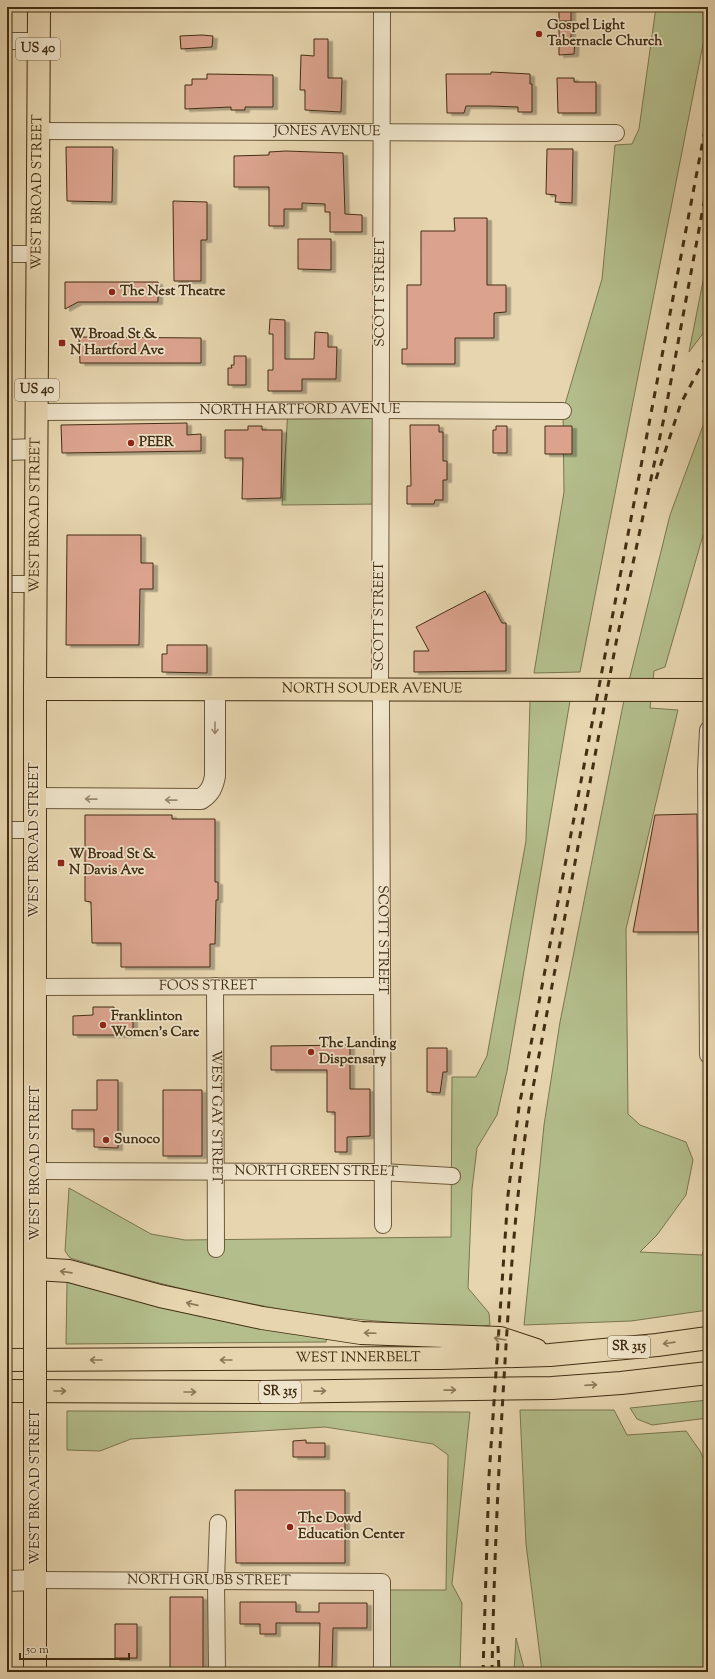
<svg xmlns="http://www.w3.org/2000/svg" width="715" height="1679" font-family="'Sorts Mill Goudy',serif">
<style>
.green{fill:#b3be8c;stroke:#7b764f}
.building{fill:#dba38e;stroke:#432e12;filter:url(#shadow)}
.lines{fill:none;stroke-linecap:round;stroke-linejoin:round}
.minor-casing{stroke:#6c5839;stroke-width:18}
.tertiary-casing{stroke:#6c5839;stroke-width:22}
.primary-casing{stroke:#432e12;stroke-width:24}
.motorway-casing{stroke:#432e12;stroke-width:24}
.minor{stroke:#efe4cb;stroke-width:16}
.tertiary{stroke:#efe4cb;stroke-width:20}
.primary{stroke:#e6d5af;stroke-width:22}
.motorway{stroke:#e6d5af;stroke-width:22}
.rail{stroke:#432e12;stroke-width:3;stroke-dasharray:7 7;stroke-linecap:butt}
.primary-bridge-casing{stroke:#432e12;stroke-width:24;stroke-linecap:butt}
.primary-bridge{stroke:#e6d5af;stroke-width:22}
.oneway{stroke:#99896e}
.oneway2{stroke:#8c7959}
.poi-dot{fill:#8f2418;stroke:#efe4cb;stroke-width:1.5}
.labels{text-anchor:middle;dominant-baseline:central;stroke-width:3.5;stroke-linejoin:round;paint-order:stroke}
.shield{fill:#efe4cb;stroke:#77654a;stroke-width:1}
.shield-label{font-size:13px;font-weight:bold;fill:#432e12}
.poi-label{font-size:14px;font-weight:bold;fill:#432e12;stroke:#efe4cb;text-anchor:start}
.street-label{font-size:14px;fill:#432e12;stroke:#efe4cb}
</style>
<defs>
<filter id="shadow"><feDropShadow dx="4.5" dy="2.5" stdDeviation="0" flood-color="#0004"/></filter>
</defs>
<rect width="100%" height="100%" fill="#e6d5af"/>
<filter id="stains"><feTurbulence type="fractalNoise" baseFrequency=".005" numOctaves="4"/><feColorMatrix values="0 0 0 0 .2 0 0 0 0 .09 0 0 0 0 .02 0 0 0 .5 -.17"/></filter>
<radialGradient id="worn" r=".72"><stop offset=".6" stop-color="#630" stop-opacity="0"/><stop offset="1" stop-color="#630" stop-opacity=".3"/></radialGradient>
<path class="green" d="M656,7H708V19L580,672L534,673L564,492L563,411L602,279L615,145L632,144L639,129Z
M708,256V327L689,352Z
M288,410H380V504L282,505Z
M708,412V518L665,667L654,671L650,708L678,710L626,929L628,1114L640,1125L686,1142L693,1160L686,1195L657,1235L640,1252L702,1255L708,1238V1310L631,1321L524,1325L544,1125L560,1022L623,705L670,515Z
M530,701H570L507,1071L497,1115L477,1148L472,1189L468,1288L489,1313L490,1325L477,1327C440,1325 402,1324 365,1320C265,1311 166,1287 70,1258L65,1251L69,1188L151,1234L185,1240L451,1237L452,1077H476L487,1056L526,841Z
M67,1282L199,1316L327,1334L326,1342L66,1344Z
M708,1400V1418L652,1425L637,1419L630,1408Z
M520,1410H614L627,1435L686,1431L700,1451L708,1469V1672H542L526,1544Z
M67,1411L470,1412L452,1584L462,1603L460,1672H390V1590H446L448,1455L433,1444L325,1427L131,1439L100,1451L67,1450Z
M516,1638L525,1672H514Z"/>
<path class="building" d="M559,7H571V21H559Z
M559,26L571,30V41H575L574,54L559,55Z
M202,35L213,36L212,47L181,49L180,36Z
M314,39H328V78H342L341,112L305,110V90H300L301,55L314,56Z
M491,72L530,74V84H532V112H518V107L491,106H466L464,113H447L446,74H491Z
M207,74L273,75V107H245V110H231V107L185,109V85H192V79H207Z
M557,78H574V82H596V113H558Z
M66,147H113L112,202L67,201Z
M547,149H573L572,203L555,202L556,195L546,194Z
M286,151L343,153L345,214L362,215V232H330V212H325V204L302,203V209H284V226H269V187H234V156L269,155V152Z
M173,201L207,202V240H201V281H174Z
M454,218H487V285H506V312L494,313V338H455V364H402V349H407V285H421V231H455Z
M298,239H331V270L298,269Z
M65,282H158V302H78L65,309Z
M270,319L285,320V359H314L315,332L328,333V347H337L336,379H302V391H268V370H273V334H269Z
M79,337L201,338V363H80Z
M234,356H246V385H228V368H232L231,365H234Z
M187,423V435L201,434V451L62,453L61,425Z
M410,425H439V432H443V461H447V480H443V500H435L434,504H407V486H411Z
M248,426H262V430H282L281,498L242,499L243,458H225V430H248Z
M496,426H507V453H493V430H496Z
M545,426H572V454H545Z
M67,535H141V563H153V589H140L139,645H66Z
M485,591L502,623H506V671L414,672V651H429L416,627Z
M167,645H207V673L162,672V654H167Z
M697,814L698,932H633L655,815Z
M85,815H172V819H215V882H218V900H216L215,944H210V967H121V943H92L91,902L85,901Z
M93,1007H114V1016L133,1015V1035H73V1016L93,1015Z
M350,1045V1089H370V1136L347,1137V1152H335V1112H327V1070H271V1046Z
M427,1048H447V1072H443L440,1093L427,1092Z
M97,1080H118V1148L94,1147V1129H72V1110H97Z
M163,1090H202V1156H163Z
M306,1440V1443H325V1457H293V1441Z
M235,1490H345V1563H236Z
M170,1597H203V1672H170Z
M240,1602H296V1612H319V1603H367V1628H333L332,1667H319L320,1623H276V1634H260V1624H240Z
M115,1624H137V1658H115Z"/>
<g class="lines">
<defs>
<g id="minor">
<path id="s1" d="M382,7L380,684L381,702L383,1225"/>
<path d="M7,41H38"/>
<path id="s2" d="M38,131L616,133"/>
<path d="M7,254H37"/>
<path id="s3" d="M37,412L380,410L563,411"/>
<path d="M7,584H36"/>
<path d="M708,730L706,771L708,1055"/>
<path d="M7,830H35"/>
<path id="s4" d="M215,986L216,1249"/>
<path id="s5" d="M35,987L381,986"/>
<path id="s6" d="M36,1171L382,1172L452,1176"/>
<path id="s7" d="M36,1580L382,1582V1672"/>
<path d="M217,1672L216,1581L218,1523"/>
</g>
<path id="tertiary" d="M7,450L37,449
M35,798L201,799C210,793 213,787 215,776V689
M7,1581L36,1580"/>
<g id="primary">
<path id="s8" d="M35,689L708,690"/>
<path id="s9" d="M35,1344V689L39,7"/>
<path d="M35,1416V1672"/>
</g>
<g id="motorway">
<path d="M36,1269L69,1271L160,1296L262,1318L361,1333L500,1338L536,1350"/>
<path id="s10" d="M7,1360L441,1358L550,1355L657,1345L708,1338"/>
<path d="M7,1391L265,1392L552,1388L621,1383L708,1373"/>
</g>
</defs>
<use href="#minor" class="minor-casing"/>
<use href="#tertiary" class="tertiary-casing"/>
<use href="#primary" class="primary-casing"/>
<use href="#motorway" class="motorway-casing"/>
<use href="#minor" class="minor"/>
<use href="#tertiary" class="tertiary"/>
<use href="#primary" class="primary"/>
<use href="#motorway" class="motorway"/>
<path class="rail" d="M656,479L681,403L708,353
M498,1646L499,1672
M483,1672L489,1476L508,1195L519,1107L708,114
M492,1672C494,1563 499,1455 506,1346C511,1267 517,1188 529,1109L616,643L665,413L708,181"/>
<defs>
<path id="primary-bridge" d="M35,1416V1344"/>
</defs>
<use href="#primary-bridge" class="primary-bridge-casing"/>
<use href="#primary-bridge" class="primary-bridge"/>
</g>
<defs><path id="oneway-shaft" d="M-6 0H5M1.5-3L5.5 0L1.5 3" fill="none" stroke-width="1.6" stroke-linecap="round" stroke-linejoin="round"/></defs>
<g class="oneway">
<use href="#oneway-shaft" transform="translate(215 728) rotate(90)"/>
<use href="#oneway-shaft" transform="translate(91 799) rotate(-179)"/>
<use href="#oneway-shaft" transform="translate(171 800) rotate(-179)"/>
</g>
<g class="oneway2">
<use href="#oneway-shaft" transform="translate(66 1272) rotate(-172)"/>
<use href="#oneway-shaft" transform="translate(192 1304) rotate(-167)"/>
<use href="#oneway-shaft" transform="translate(370 1333) rotate(-178)"/>
<use href="#oneway-shaft" transform="translate(500 1339) rotate(-170)"/>
<use href="#oneway-shaft" transform="translate(669 1343) rotate(172)"/>
<use href="#oneway-shaft" transform="translate(96 1360) rotate(-180)"/>
<use href="#oneway-shaft" transform="translate(226 1360) rotate(-180)"/>
<use href="#oneway-shaft" transform="translate(591 1385) rotate(-4)"/>
<use href="#oneway-shaft" transform="translate(450 1390) rotate(-1)"/>
<use href="#oneway-shaft" transform="translate(60 1391)"/>
<use href="#oneway-shaft" transform="translate(320 1391) rotate(-1)"/>
<use href="#oneway-shaft" transform="translate(190 1392)"/>
</g>
<g class="poi-dot">
<circle cx="539" cy="34" r="4"/>
<circle cx="112" cy="292" r="4"/>
<rect x="58" y="339" width="8" height="8" rx="2"/>
<circle cx="131" cy="443" r="4"/>
<rect x="57" y="859" width="8" height="8" rx="2"/>
<circle cx="103" cy="1025" r="4"/>
<circle cx="311" cy="1052" r="4"/>
<circle cx="106" cy="1140" r="4"/>
<circle cx="290" cy="1527" r="4"/>
</g>
<g class="labels">
<g class="shield">
<rect x="16" y="38" width="44" height="22" rx="3"/>
<rect x="15" y="379" width="44" height="22" rx="3"/>
<rect x="608" y="1336" width="42" height="22" rx="3"/>
<rect x="259" y="1381" width="42" height="22" rx="3"/>
</g>
<g class="shield-label">
<text x="38" y="49">US 40</text>
<text x="37" y="390">US 40</text>
<text x="629" y="1347">SR 315</text>
<text x="280" y="1392">SR 315</text>
</g>
<g class="poi-label">
<text x="547" y="26">Gospel Light<tspan x="547" dy="16">Tabernacle Church</tspan></text>
<text x="120" y="292">The Nest Theatre</text>
<text x="70" y="335">W Broad St &amp;<tspan x="70" dy="16">N Hartford Ave</tspan></text>
<text x="139" y="443">PEER</text>
<text x="69" y="855">W Broad St &amp;<tspan x="69" dy="16">N Davis Ave</tspan></text>
<text x="111" y="1017">Franklinton<tspan x="111" dy="16">Women's Care</tspan></text>
<text x="319" y="1044">The Landing<tspan x="319" dy="16">Dispensary</tspan></text>
<text x="114" y="1140">Sunoco</text>
<text x="298" y="1519">The Dowd<tspan x="298" dy="16">Education Center</tspan></text>
</g>
<g class="street-label">
<text stroke="none"><textPath href="#s2" startOffset="289">JONES AVENUE</textPath></text>
<text stroke="none"><textPath href="#s9" startOffset="1152">WEST BROAD STREET</textPath></text>
<text transform="translate(381 292) rotate(-90)">SCOTT STREET</text>
<text stroke="none"><textPath href="#s3" startOffset="263">NORTH HARTFORD AVENUE</textPath></text>
<text stroke="none"><textPath href="#s9" startOffset="829">WEST BROAD STREET</textPath></text>
<text transform="translate(380 616) rotate(-90)">SCOTT STREET</text>
<text stroke="none"><textPath href="#s8" startOffset="337">NORTH SOUDER AVENUE</textPath></text>
<text transform="translate(35 840) rotate(-90)">WEST BROAD STREET</text>
<text stroke="none"><textPath href="#s1" startOffset="933">SCOTT STREET</textPath></text>
<text stroke="none"><textPath href="#s5" startOffset="173">FOOS STREET</textPath></text>
<text stroke="none"><textPath href="#s4" startOffset="131">WEST GAY STREET</textPath></text>
<text transform="translate(36 1163) rotate(-90)">WEST BROAD STREET</text>
<text stroke="none"><textPath href="#s6" startOffset="280">NORTH GREEN STREET</textPath></text>
<text stroke="none"><textPath href="#s10" startOffset="351">WEST INNERBELT</textPath></text>
<text transform="translate(36 1487) rotate(-90)">WEST BROAD STREET</text>
<text stroke="none"><textPath href="#s7" startOffset="173">NORTH GRUBB STREET</textPath></text>
</g>
</g>
<rect width="715" height="1679" fill="none" stroke="#e6d5af" stroke-width="24"/>
<rect x="8" y="8" width="699" height="1663" fill="none" stroke="#432e12" stroke-width="2"/>
<rect x="12" y="12" width="691" height="1655" fill="none" stroke="#432e12"/>
<path d="M20 1653v6h109v-6" fill="none" stroke="#432e12" stroke-width="2"/>
<text x="26" y="1653" font-size="12" fill="#432e12" stroke="#efe4cb" stroke-width="3" paint-order="stroke">50 m</text>
<rect width="100%" height="100%" filter="url(#stains)"/>
<rect width="100%" height="100%" fill="url(#worn)"/>
</svg>
